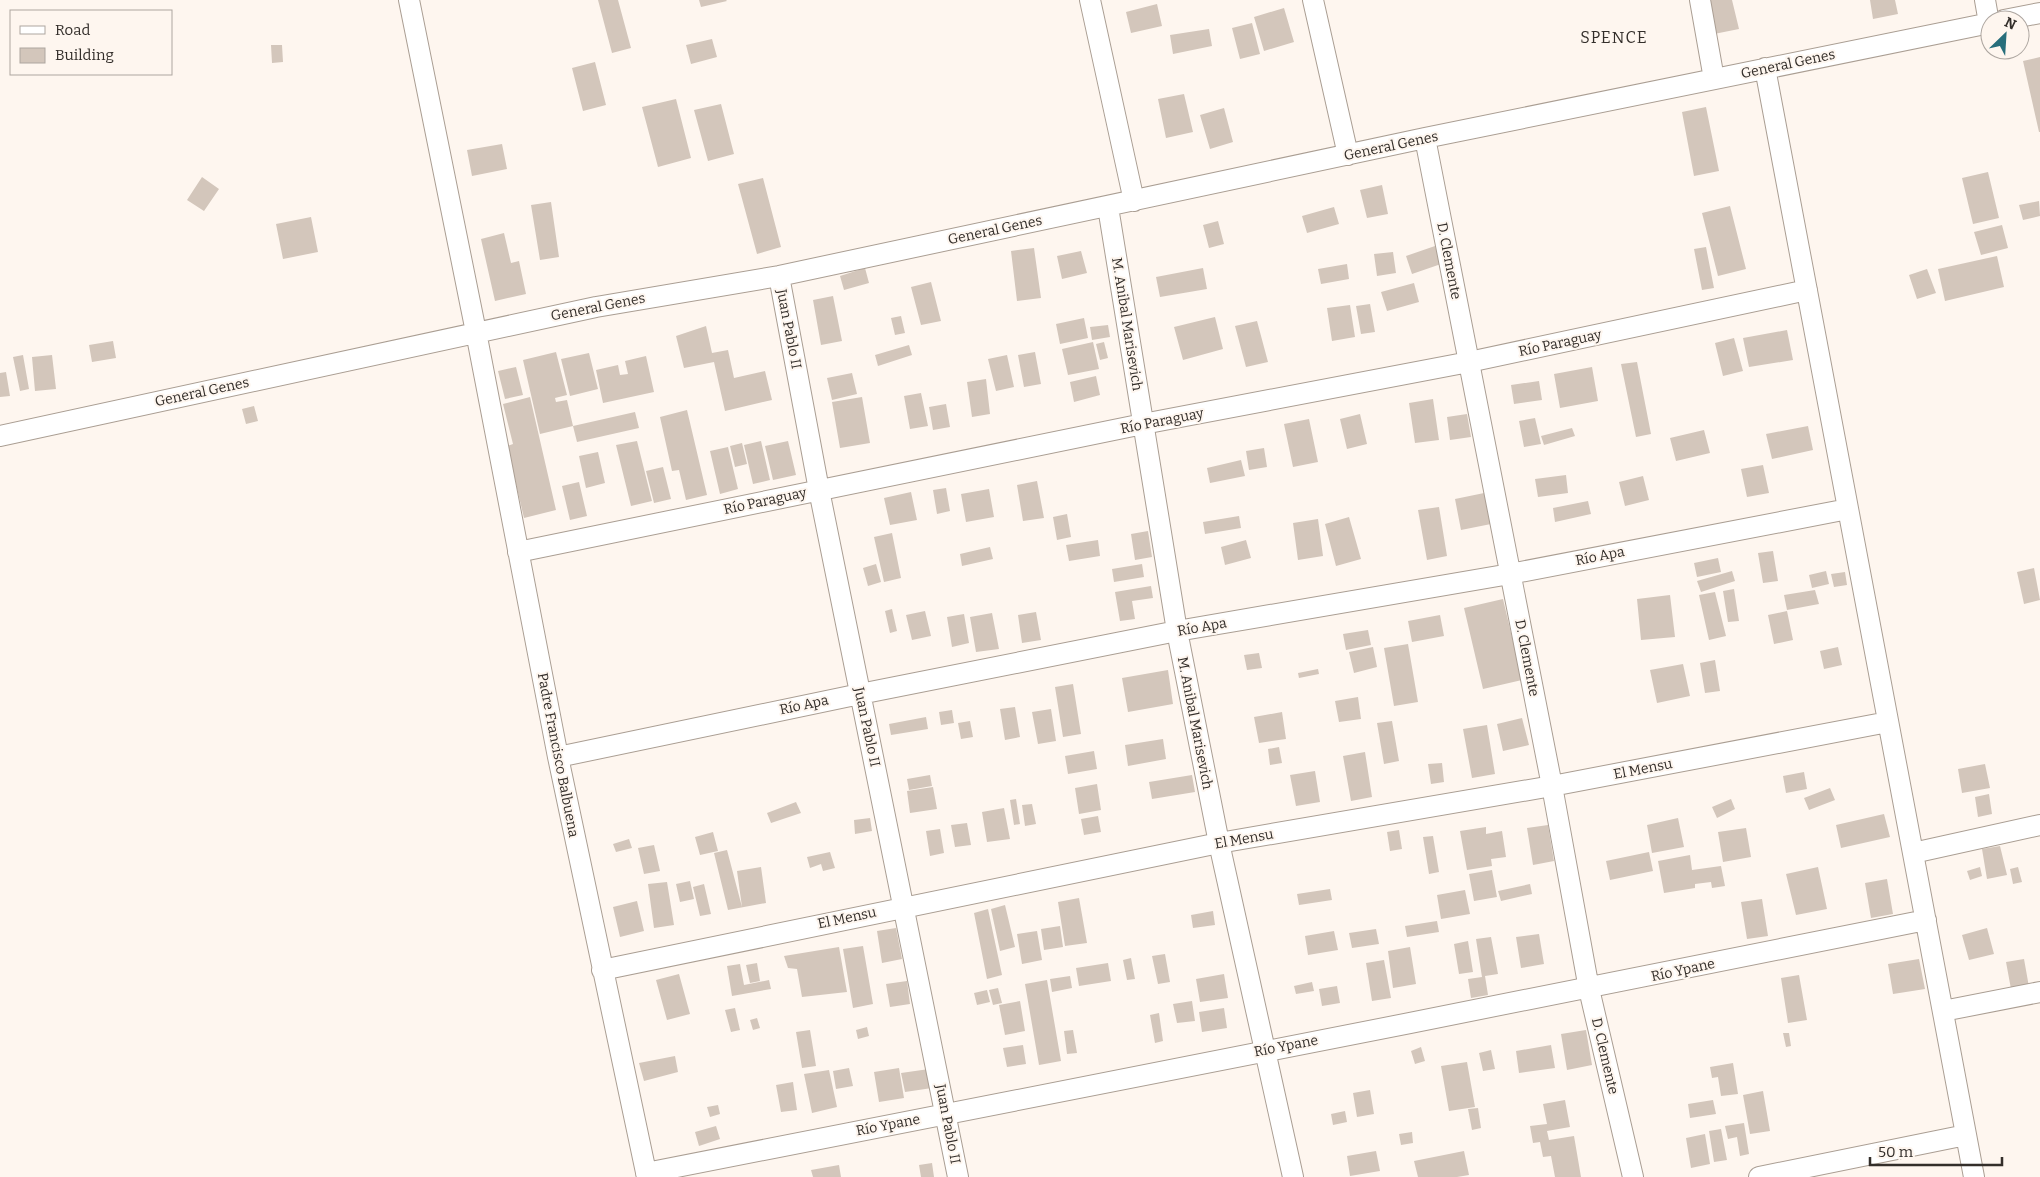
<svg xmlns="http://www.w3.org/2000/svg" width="2040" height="1177" font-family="Bitter,serif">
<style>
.building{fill:#d3c6bb}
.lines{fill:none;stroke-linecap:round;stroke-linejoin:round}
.street-casing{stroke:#aa9e93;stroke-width:22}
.street{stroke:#fff;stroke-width:20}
.labels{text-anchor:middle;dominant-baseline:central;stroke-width:4;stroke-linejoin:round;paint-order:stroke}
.street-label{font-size:14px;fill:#332e2a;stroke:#fef6ef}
.quarter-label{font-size:16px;letter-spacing:1px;fill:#332e2a;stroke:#fef6ef}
</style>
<rect width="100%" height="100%" fill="#fef6ef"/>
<path class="building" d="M598,0H618L631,48L612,53Z
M699,0H726L727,1L701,7Z
M1712,0H1732L1739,29L1709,35L1702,2Z
M1870,0H1895L1898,14L1873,19Z
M1157,4L1162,26L1131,33L1126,12Z
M1284,8L1294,42L1264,51L1254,17Z
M1252,23L1260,54L1240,59L1232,28Z
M1209,29L1212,46L1173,54L1170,35Z
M712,39L717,57L691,64L686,45Z
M271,45H282L283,62L272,63Z
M2040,57V132H2039L2023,61Z
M595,62L606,105L583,111L572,68Z
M1184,94L1193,132L1166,138L1158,99Z
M676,99L691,158L658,167L642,107Z
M721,104L734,154L708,161L694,110Z
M1706,107L1719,171L1694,176L1682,112Z
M1224,108L1233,142L1210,149L1200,115Z
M502,144L507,169L472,176L467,150Z
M1988,172L1999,218L1973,224L1962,178Z
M202,177L219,189L204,211L187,200Z
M763,178L781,247L757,254L738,184Z
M1382,185L1388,214L1367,218L1360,190Z
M2039,201L2040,216L2023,220L2019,205Z
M551,202L559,257L540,260L531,205Z
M1730,206L1746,269L1718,276L1702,213Z
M1334,207L1339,224L1307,233L1302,216Z
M311,217L318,252L283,259L276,224Z
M1218,221L1224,244L1209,248L1203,225Z
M2002,225L2008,248L1981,255L1974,232Z
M504,233L511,263L519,261L526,294L495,301L481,239Z
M1435,246L1441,264L1412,274L1406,256Z
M1706,247L1714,288L1702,290L1694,249Z
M1034,248L1041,298L1017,301L1011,251Z
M1081,251L1087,273L1062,279L1057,256Z
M1393,252L1396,273L1377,276L1374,254Z
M1997,256L2004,287L1945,301L1938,269Z
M1347,264L1349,279L1321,284L1318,269Z
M865,268L869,283L844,290L840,276Z
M1203,268L1207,289L1160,297L1156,277Z
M1927,269L1936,293L1917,299L1909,275Z
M931,282L941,321L921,325L911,287Z
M1414,283L1419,302L1387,311L1381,292Z
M833,296L842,341L821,345L813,300Z
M1370,304L1375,332L1361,334L1356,306Z
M1350,305L1355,337L1332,341L1327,308Z
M901,316L905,333L895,335L891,318Z
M1215,317L1223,349L1183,360L1174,327Z
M1084,318L1088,338L1060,344L1056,324Z
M1257,321L1268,362L1246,367L1235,326Z
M1108,325L1110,337L1092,340L1090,327Z
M706,326L712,353L728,350L734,378L765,371L772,400L725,411L714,362L684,368L676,336Z
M1787,330L1793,360L1749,367L1743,338Z
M1734,338L1743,371L1723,376L1715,343Z
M113,341L116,358L92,362L89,345Z
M1093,342L1099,369L1068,375L1062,349Z
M1104,342L1108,358L1100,360L1096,344Z
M909,345L912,355L878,366L875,355Z
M556,352L567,395L555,398L556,402L567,400L573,426L540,434L523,360Z
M1035,352L1041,384L1024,387L1018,355Z
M589,353L598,389L570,396L561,359Z
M23,355L29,389L20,391L13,357Z
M52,355L56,389L35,391L32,357Z
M1007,355L1014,387L996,391L988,359Z
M646,356L654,392L603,403L596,370L618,365L620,375L628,374L625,361Z
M1637,362L1651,434L1636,437L1621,364Z
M516,367L523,395L505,399L498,371Z
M1592,367L1598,401L1560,408L1554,374Z
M6,372L10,396L0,397V373Z
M852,373L857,394L832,400L827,378Z
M1096,376L1100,395L1074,402L1070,382Z
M986,379L990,414L972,417L967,382Z
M1539,381L1542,400L1514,404L1511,385Z
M921,393L928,426L910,429L904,396Z
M530,397L556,510L524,518L507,446L513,444L503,404Z
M862,397L870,443L840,448L832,402Z
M1433,399L1439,440L1415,443L1409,403Z
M946,404L950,427L933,430L929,407Z
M254,406L258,421L246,424L242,409Z
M687,410L707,495L686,500L679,470L672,471L660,417Z
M635,412L639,428L577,442L573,426Z
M1360,414L1367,444L1347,449L1340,419Z
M1467,414L1471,437L1450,440L1447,417Z
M1535,418L1541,444L1524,447L1519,421Z
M1309,419L1318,462L1293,467L1284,424Z
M1808,426L1813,450L1772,459L1766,434Z
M1572,428L1575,436L1544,445L1541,436Z
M1704,430L1710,453L1676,461L1670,438Z
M637,441L652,501L631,506L616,445Z
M761,441L770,480L753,484L744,445Z
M788,441L796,475L773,480L765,446Z
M742,443L747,464L735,467L730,446Z
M728,447L738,489L720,494L710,451Z
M1264,448L1267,467L1249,470L1246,451Z
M598,452L605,483L586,488L579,456Z
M1241,460L1245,476L1210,483L1207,468Z
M1763,465L1769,493L1747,497L1741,469Z
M663,467L671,499L654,503L646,471Z
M1566,475L1568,493L1538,497L1535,479Z
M1643,476L1649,500L1625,506L1619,482Z
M1037,481L1044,518L1023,521L1017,485Z
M579,482L587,516L570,520L562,486Z
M946,488L950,511L937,514L933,490Z
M989,489L994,517L966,522L961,494Z
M911,492L917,520L890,525L884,498Z
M1489,492L1496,523L1461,530L1455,499Z
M1588,501L1591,514L1555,522L1553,508Z
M1439,507L1447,556L1427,560L1418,510Z
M1067,514L1071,537L1057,540L1053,517Z
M1239,516L1241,528L1205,534L1203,522Z
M1349,517L1361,559L1336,566L1325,524Z
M1318,519L1323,556L1298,560L1293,523Z
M1148,531L1152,557L1135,560L1131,534Z
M892,533L901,578L884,582L874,537Z
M1098,540L1100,556L1069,561L1066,545Z
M1246,540L1251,558L1225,565L1221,547Z
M990,547L993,559L962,566L960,554Z
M1773,551L1778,581L1763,583L1758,553Z
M1718,558L1721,572L1697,577L1694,563Z
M876,564L881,582L868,586L863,568Z
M1142,564L1144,577L1114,582L1112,569Z
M2034,568L2040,600L2024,604L2017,572Z
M1732,571L1735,581L1701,592L1697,581Z
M1826,571L1829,584L1812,588L1809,575Z
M1845,572L1847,585L1834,587L1831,574Z
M1151,586L1153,598L1132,601L1135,619L1120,621L1115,592Z
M1734,589L1739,621L1728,622L1723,591Z
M1815,590L1819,604L1787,610L1784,595Z
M1715,592L1726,636L1709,640L1699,595Z
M1670,595L1675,637L1641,640L1637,599Z
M1503,599L1522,680L1483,689L1464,608Z
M892,609L897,631L890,633L885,611Z
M925,611L931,636L912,640L906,615Z
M1787,611L1793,640L1774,644L1768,615Z
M1036,612L1041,640L1022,643L1018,615Z
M992,613L999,649L976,652L970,617Z
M964,614L969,643L952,647L947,617Z
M1440,615L1444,636L1412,642L1408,621Z
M1368,630L1371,645L1346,650L1343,634Z
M1408,644L1418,702L1394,706L1384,648Z
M1373,647L1377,667L1354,673L1349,652Z
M1838,647L1842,665L1824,669L1820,651Z
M1259,653L1262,668L1247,670L1244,655Z
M1715,660L1720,691L1705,693L1700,663Z
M1683,664L1690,696L1657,703L1650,670Z
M1318,669L1319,674L1299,678L1298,673Z
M1168,670L1173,704L1128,712L1122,678Z
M1073,684L1081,734L1063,737L1055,687Z
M1358,697L1361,719L1339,722L1335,701Z
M1015,707L1020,737L1005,740L1000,709Z
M1051,709L1056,741L1038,744L1032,712Z
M952,710L954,723L941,725L939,712Z
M1282,712L1286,739L1259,743L1254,717Z
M926,717L928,729L891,735L889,724Z
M1522,718L1529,745L1503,751L1497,724Z
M970,721L973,737L961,739L958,723Z
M1392,721L1399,761L1384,764L1377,723Z
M1487,725L1495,774L1472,778L1463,729Z
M1163,739L1166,759L1128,766L1125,745Z
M1279,747L1282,763L1270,765L1268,749Z
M1094,751L1097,769L1068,774L1065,756Z
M1365,752L1372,797L1351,801L1343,756Z
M1442,763L1444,782L1431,784L1428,764Z
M1985,764L1990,788L1962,793L1958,769Z
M1315,771L1320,802L1296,806L1290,775Z
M1804,772L1807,789L1786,793L1783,776Z
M930,775L932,786L909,790L907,779Z
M1192,775L1195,792L1152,799L1149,782Z
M1097,784L1101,810L1079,814L1075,788Z
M933,787L937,809L910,813L907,791Z
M1830,788L1835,800L1809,810L1804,798Z
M1989,794L1992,814L1978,817L1975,797Z
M1016,799L1020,824L1014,825L1010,800Z
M1731,799L1735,809L1717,818L1712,807Z
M796,802L801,813L771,823L767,813Z
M1032,804L1036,824L1025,826L1022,805Z
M1004,808L1010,839L987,842L982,812Z
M1884,814L1890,837L1841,848L1836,825Z
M1098,816L1101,832L1084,835L1081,819Z
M870,818L872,831L855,834L854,820Z
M1678,818L1684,847L1652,853L1647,825Z
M967,823L971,845L955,847L951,825Z
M1548,825L1554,861L1533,865L1527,828Z
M1486,827V834L1502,831L1506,857L1491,859L1492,866L1467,870L1460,831Z
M1746,828L1751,857L1723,862L1718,832Z
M940,829L944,853L930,856L926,831Z
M1399,830L1402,849L1390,851L1387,832Z
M713,832L718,851L700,855L695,837Z
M1433,836L1439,872L1429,874L1423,837Z
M629,839L632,848L616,852L613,844Z
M654,845L660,871L644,874L638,848Z
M2000,846L2007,875L1987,879L1982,849Z
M727,850L742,907L737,871L761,867L766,903L728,910L714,853Z
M830,852L835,868L823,871L821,864L810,868L807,857Z
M1649,852L1653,871L1610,880L1606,861Z
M1690,855L1692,870L1721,866L1725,886L1712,888L1711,882L1695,884V888L1664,893L1658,861Z
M1818,867L1827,909L1796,915L1786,874Z
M1980,867L1982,876L1970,880L1967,871Z
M2018,867L2022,882L2013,884L2010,869Z
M1492,870L1497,897L1474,901L1469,874Z
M1887,879L1893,914L1871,918L1865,883Z
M690,881L694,899L680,902L676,884Z
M667,882L674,925L654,928L648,884Z
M704,884L711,914L700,916L693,887Z
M1530,884L1532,894L1501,901L1498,891Z
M1330,889L1332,900L1299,905L1297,894Z
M1465,890L1470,914L1441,919L1437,895Z
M1079,898L1087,943L1065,946L1058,902Z
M1762,899L1768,936L1747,939L1741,902Z
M637,901L644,931L620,937L613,907Z
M1005,905L1015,947L1000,951L991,909Z
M988,909L1002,975L987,979L974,913Z
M1213,911L1215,925L1193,928L1191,915Z
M1437,921L1439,932L1407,937L1405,926Z
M1060,926L1063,947L1044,950L1041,929Z
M896,928L902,959L882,963L877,931Z
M1987,928L1994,954L1969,960L1962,935Z
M1376,929L1379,944L1352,948L1349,933Z
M1037,931L1042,960L1022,964L1017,934Z
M1334,931L1338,950L1308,955L1305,936Z
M1539,934L1544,964L1521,968L1516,937Z
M1491,937L1498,974L1485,976L1488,995L1471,998L1468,979L1482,977L1476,939Z
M1468,941L1473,972L1459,974L1454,944Z
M863,946L873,1004L853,1008L843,949Z
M839,947L847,992L802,997L797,969L788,968L784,956Z
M1410,947L1416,984L1393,988L1388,951Z
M1165,954L1170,982L1158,984L1152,956Z
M1131,958L1135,979L1127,980L1123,960Z
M1919,959L1925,989L1893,994L1888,964Z
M2024,959L2029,987L2011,989L2006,962Z
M1384,960L1391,998L1372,1001L1366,963Z
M757,963L760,981L750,983L746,965Z
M1108,963L1111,981L1079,986L1076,968Z
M740,964L744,985L769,980L771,989L732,996L727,966Z
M679,974L690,1014L667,1020L656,980Z
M1224,974L1228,998L1200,1002L1196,979Z
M1799,975L1807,1020L1788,1023L1781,978Z
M1070,976L1072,988L1052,992L1050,979Z
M1047,980L1061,1061L1039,1065L1025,984Z
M907,981L910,1004L890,1007L886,984Z
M1312,982L1314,991L1296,994L1294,986Z
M1337,986L1340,1003L1322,1006L1319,989Z
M998,988L1002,1003L993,1005L989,990Z
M987,990L990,1002L977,1005L974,993Z
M1020,1001L1025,1031L1005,1035L999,1005Z
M1192,1001L1195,1021L1177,1023L1173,1004Z
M735,1008L740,1030L731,1032L725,1010Z
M1224,1008L1227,1028L1202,1032L1199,1012Z
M1159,1013L1163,1041L1155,1043L1150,1015Z
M757,1018L760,1028L753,1030L750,1020Z
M867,1027L869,1036L858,1039L856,1030Z
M810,1030L816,1066L802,1068L796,1032Z
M1073,1030L1077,1053L1067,1054L1064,1031Z
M1586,1030L1592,1065L1567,1070L1561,1034Z
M1783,1033H1789L1791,1046L1786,1047Z
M1023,1045L1026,1064L1007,1067L1003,1048Z
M1551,1045L1555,1068L1519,1073L1516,1051Z
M1421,1047L1425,1061L1415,1064L1411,1051Z
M1491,1050L1495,1069L1483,1071L1479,1053Z
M675,1056L678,1072L644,1081L639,1063Z
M1467,1062L1475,1107L1449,1111L1441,1066Z
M1733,1063L1738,1094L1721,1096L1718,1077L1712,1078L1710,1067Z
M849,1068L853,1086L836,1089L833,1071Z
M899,1068L904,1098L879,1102L874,1072Z
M929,1069L932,1088L905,1092L901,1073Z
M829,1070L837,1107L812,1113L804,1074Z
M793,1082L797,1110L781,1112L776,1085Z
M1370,1090L1374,1114L1357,1117L1353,1093Z
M1763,1091L1770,1131L1750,1134L1743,1095Z
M1565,1100L1570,1127L1547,1131L1549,1140L1574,1136L1581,1177H1555L1551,1156L1543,1157L1540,1142L1533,1143L1530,1126L1547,1124L1543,1104Z
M1713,1100L1716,1114L1690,1118L1688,1104Z
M718,1105L720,1114L710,1117L707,1107Z
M1478,1108L1481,1128L1472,1130L1468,1109Z
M1345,1111L1347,1122L1333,1125L1331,1114Z
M1744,1123L1749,1154L1740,1156L1737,1137L1728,1139L1725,1126Z
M716,1126L720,1139L699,1146L695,1132Z
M1721,1129L1727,1160L1714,1162L1709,1131Z
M1412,1132L1413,1143L1401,1145L1399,1134Z
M1705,1134L1710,1164L1691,1168L1686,1138Z
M1376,1151L1380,1171L1350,1176L1347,1156Z
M1464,1151L1469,1175L1457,1177H1418L1414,1161Z
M932,1163L934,1177H921L919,1165Z
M839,1165L841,1177H813L811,1170Z"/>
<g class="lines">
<defs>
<path id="street" d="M409,0L476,332L558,757L647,1177
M1090,0L1134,201
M1313,0L1348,155
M1700,0L1714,79
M1985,0L1989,23
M2004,20L2040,13
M1765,68L1974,1177
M1425,138L1552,786L1589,989L1633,1177
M1108,207L1177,631L1219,843L1293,1177
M779,276L819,490L958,1177
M0,436L596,307L779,276L1425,138L1990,23
M518,552L1143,424L1469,362L1807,290
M558,757L860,694L1177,631L1510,574L1848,509
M1913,853L2040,825
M602,970L1219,843L1552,786L1888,722
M1943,1011L2040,992
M646,1173C1072,1088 1500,1007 1926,920
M1759,1177L1966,1135"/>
</defs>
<use href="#street" class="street-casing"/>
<use href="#street" class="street"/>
</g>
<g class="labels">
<g class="street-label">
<text transform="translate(1788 64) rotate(-12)">General Genes</text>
<text transform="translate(1391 146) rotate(-12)">General Genes</text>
<text transform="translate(995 230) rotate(-12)">General Genes</text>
<text transform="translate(1449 261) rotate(79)">D. Clemente</text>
<text transform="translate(598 307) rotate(-11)">General Genes</text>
<text transform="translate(1127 324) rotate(81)">M. Anibal Marisevich</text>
<text transform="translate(789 329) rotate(79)">Juan Pablo II</text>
<text transform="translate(1560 343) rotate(-12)">Río Paraguay</text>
<text transform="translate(202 392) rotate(-12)">General Genes</text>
<text transform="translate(1162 421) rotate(-11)">Río Paraguay</text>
<text transform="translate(765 501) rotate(-12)">Río Paraguay</text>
<text transform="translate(1600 556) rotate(-11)">Río Apa</text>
<text transform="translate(1202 627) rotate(-10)">Río Apa</text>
<text transform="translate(1527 658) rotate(79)">D. Clemente</text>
<text transform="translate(804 705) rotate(-12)">Río Apa</text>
<text transform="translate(1195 723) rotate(79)">M. Anibal Marisevich</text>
<text transform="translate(867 727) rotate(78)">Juan Pablo II</text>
<text transform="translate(558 755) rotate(79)">Padre Francisco Balbuena</text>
<text transform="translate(1643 769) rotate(-11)">El Mensu</text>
<text transform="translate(1244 839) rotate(-10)">El Mensu</text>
<text transform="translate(847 918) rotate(-12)">El Mensu</text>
<text transform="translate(1683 970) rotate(-12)">Río Ypane</text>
<text transform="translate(1286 1046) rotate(-11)">Río Ypane</text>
<text transform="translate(1605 1056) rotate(77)">D. Clemente</text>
<text transform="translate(948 1124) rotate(79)">Juan Pablo II</text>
<text transform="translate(888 1125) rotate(-11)">Río Ypane</text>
</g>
<g class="quarter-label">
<text x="1614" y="37">SPENCE</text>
</g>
</g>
<rect x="10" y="10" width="162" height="65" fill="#fef6ef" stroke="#ada6a0"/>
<rect x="20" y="26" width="25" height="8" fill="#ffffff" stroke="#ada6a0"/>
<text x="55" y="35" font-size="15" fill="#332e2a">Road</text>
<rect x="20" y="48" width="25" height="15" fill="#d3c6bb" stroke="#ada6a0"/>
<text x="55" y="60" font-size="15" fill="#332e2a">Building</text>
<g transform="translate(2005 35) rotate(25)"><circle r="24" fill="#fef6ef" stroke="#ada6a0"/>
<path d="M0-4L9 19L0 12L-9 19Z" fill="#276e7b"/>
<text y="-8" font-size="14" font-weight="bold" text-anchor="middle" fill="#332e2a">N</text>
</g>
<path d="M1870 1157v8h132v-8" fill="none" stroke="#332e2a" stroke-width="2.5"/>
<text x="1878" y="1157" font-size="15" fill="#332e2a" stroke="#fef6ef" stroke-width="4" paint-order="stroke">50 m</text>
</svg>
